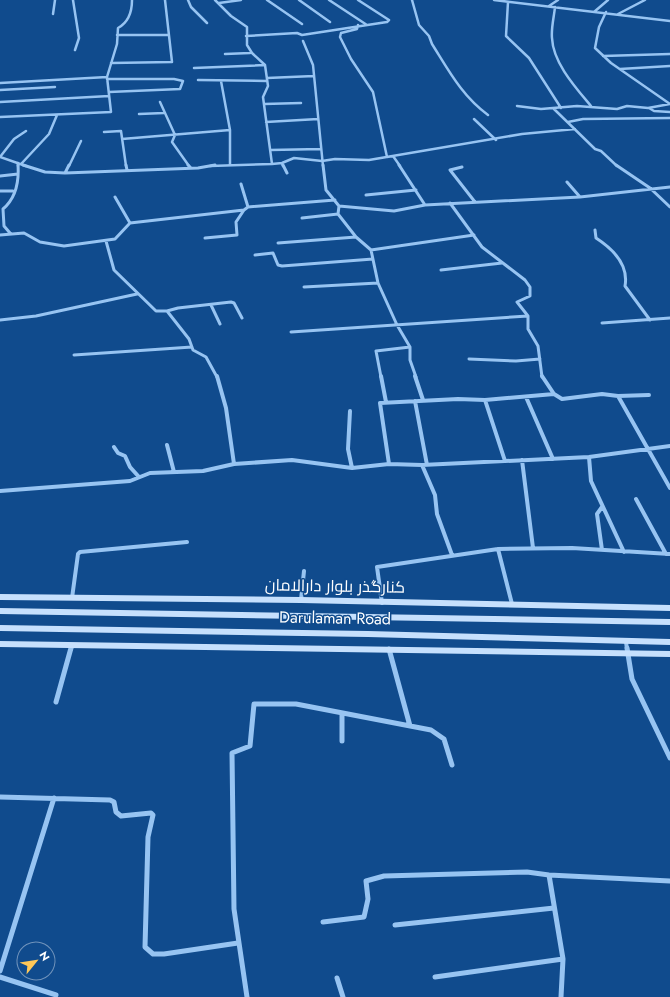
<svg xmlns="http://www.w3.org/2000/svg" width="670" height="997" font-family="Jost,Cairo,sans-serif">
<style>
.lines{fill:none;stroke-linecap:round;stroke-linejoin:round}
.street-far3{stroke:#97c4f2;stroke-width:2.5}
.street-far2{stroke:#97c4f2;stroke-width:3}
.street-far1{stroke:#97c4f2;stroke-width:4}
.street{stroke:#97c4f2;stroke-width:5}
.secondary{fill:#c6e0fd;fill-rule:evenodd}
.labels{text-anchor:middle;dominant-baseline:central;stroke-width:3;stroke-linejoin:round;paint-order:stroke}
.street-label{font-size:16px;fill:#fff;stroke:#104b8d}
</style>
<rect width="100%" height="100%" fill="#104b8d"/>
<g class="lines">
<path class="street-far3" d="M73,0L79,38L75,50
M188,0L191,7L207,23
M215,0L231,16L247,27V45L252,53L265,65L268,86L263,97L272,164
M267,0L302,24
M299,0L330,22
M329,0L367,25
M412,0L419,25L429,36L432,44C449,71 462,96 488,115
M494,0L670,21
M508,2L506,36L529,58L561,108
M219,3L241,0
M549,6L558,0
M555,7C554,17 551,28 552,38C553,63 576,88 591,106
M594,12L608,0
M606,12L599,27L595,48L611,63L670,104
M53,14L55,0
M618,14L645,0
M358,25L357,29L341,33L340,37L351,59L373,92L387,157L393,156L400,166
M117,35H169
M246,36L297,33L302,35L387,22L389,20L358,0
M303,41L313,65L323,166
M225,54L250,53
M603,56L670,54
M111,63L172,62L165,0
M194,68L265,65
M620,69L670,66
M267,78L314,76
M107,79H174L183,81L180,89L109,92
M198,80L267,81
M221,81L230,130V165
M0,83L107,77
M0,90L55,87
M0,102L109,96
M160,102L175,135L172,142L189,166
M264,104L301,103
M517,106L541,109L577,106L617,109L627,106L648,108L670,104
M649,108L654,111L670,112
M554,109L595,149L601,151L617,166
M139,114L164,113
M0,117L111,112L107,77L117,44L118,28C129,22 132,12 132,0
M474,119L496,140
M266,122L318,119
M568,122L583,119L670,118
M104,132L121,131L126,166
M122,139L230,130
M270,150L321,149
M0,157L26,166
M0,157L14,139L26,131
M18,163V166
M22,163L49,134L57,115
M282,163L283,166
M69,166L81,141
M210,166L272,164L282,163L294,158L322,161L335,159L369,160L522,134L575,129"/>
<path class="street-far2" d="M23,165L45,172L65,173L198,168L215,165
M126,165L127,170
M188,165L191,168
M283,165L287,173
M323,165L326,190L339,206L338,214L356,237L371,250L378,283L397,325L410,347V360L416,377
M399,165L425,205
M616,165L650,188L670,207
M462,167L450,170L475,202
M65,173L69,165
M0,176L18,174
M567,182L580,197
M241,184L248,207
M0,191H13
M366,195L416,190
M115,197L130,223
M450,203L482,247L525,280L530,287V296L517,302L528,316V329L538,346L542,377
M339,206L394,211L425,205L580,197L670,187
M302,218L338,214
M595,230L596,238C613,249 629,264 625,286L650,320
M10,233L4,226L3,209C16,198 19,180 18,165
M0,235L24,233L40,242L64,246L115,239L130,223L244,210L248,207L335,200
M205,238L237,235L236,222L244,210
M106,241L114,270L156,311H167L189,339L193,350L206,357L217,377
M278,243L356,237
M371,250L474,235
M255,255L273,253L278,265L282,266L373,259
M441,270L502,263
M304,287L378,283
M211,305L220,324
M167,311L178,308L231,302L234,303L242,318
M0,320L36,316L137,294
M602,323L670,318
M291,332L528,316
M74,355L192,347
M469,359L516,361L540,359
M381,377L376,351L410,347"/>
<path class="street-far1" d="M217,376L226,408L234,464
M381,376L386,402
M415,376L423,400
M542,376L554,394L562,399L602,394L618,396L649,395
M618,396L670,488
M526,397L553,459
M485,400L505,461
M415,401L427,465
M350,411L348,449L352,468
M167,445L174,472
M114,447L118,453L125,456L130,467L139,477
M589,457L591,481L624,552
M522,460L533,548
M389,464L380,403L458,399L485,400L554,394
M422,465L435,495L437,514L452,555
M0,491L130,481L150,473L203,471L234,464L292,460L352,468L389,464L422,465L589,457L670,446
M636,499L666,554
M602,507L597,514L602,550
M498,549L512,604
M72,598L78,554L80,552L187,542
M301,600L304,571
M382,603L377,567L498,549L572,548L670,554
M626,642L627,649
M71,649L72,645"/>
<path class="street" d="M627,648L632,679L670,758
M389,649L410,726
M56,702L71,648
M342,713V741
M0,797L110,800L114,802L116,812L121,816L151,813L153,815L148,837L145,947L153,954H164L238,943
M549,875L563,959L561,997
M323,922L364,917L368,899L366,881L384,876L527,872L549,875L670,881
M395,925L554,908
M0,971L54,798
M0,977L56,995
M435,977L563,959
M337,978L343,997
M247,997L234,909L232,753L250,746L254,704H296L431,730L444,739L452,765"/>
<path class="secondary" d="M0,594L301,597L670,605V611L301,603L0,600Z
M0,608L670,619V625L0,614Z
M0,625L368,631L670,639V645L368,637L0,631Z
M0,641L670,651V657L0,647Z"/>
</g>
<g class="labels">
<g class="street-label">
<text transform="translate(335 586) rotate(1)">کنارگذر بلوار دارالامان</text>
<text transform="translate(335 618) rotate(1)">Darulaman Road</text>
</g>
</g>
<g transform="translate(36 961) rotate(60)"><circle r="19" fill="#104b8d" stroke="#7093bb"/>
<path d="M0-3L7 15L0 10L-7 15Z" fill="#ffc858"/>
<text y="-6" font-size="11" font-weight="bold" text-anchor="middle" fill="#ffffff">N</text>
</g>
</svg>
